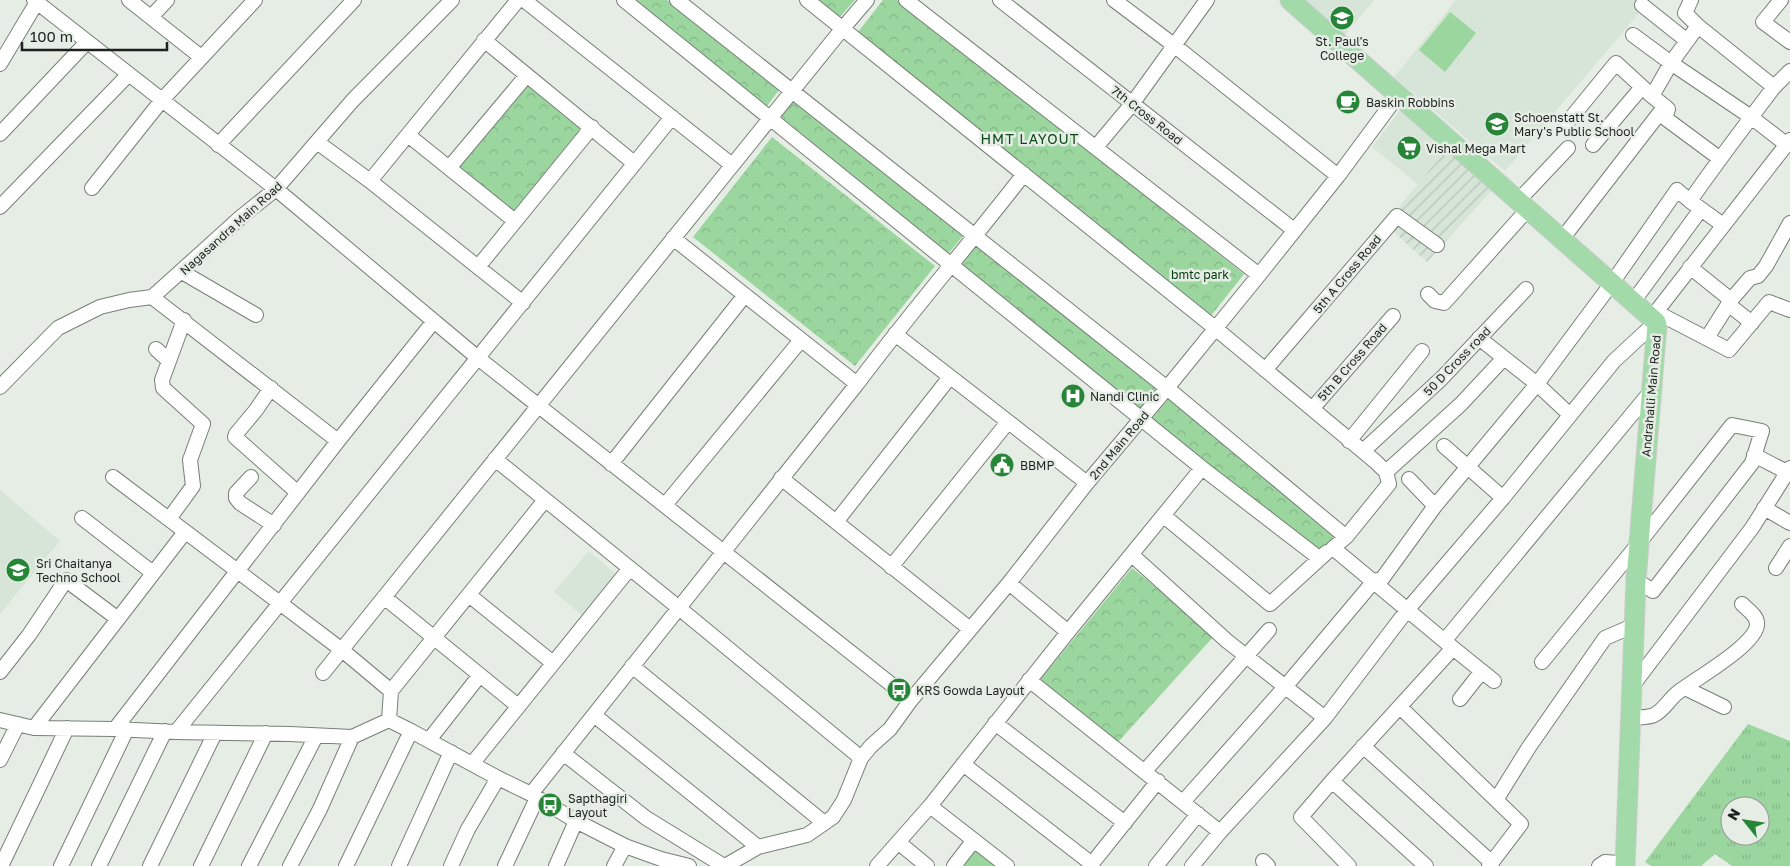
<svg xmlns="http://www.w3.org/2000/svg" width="1790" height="866" font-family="'Golos Text',sans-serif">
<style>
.built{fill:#d6e5d7}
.industrial{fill:url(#industrial-furrows)}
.grass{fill:url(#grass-tufts);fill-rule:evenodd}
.park{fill:url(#park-crowns)}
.pitch{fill:#9bd69f}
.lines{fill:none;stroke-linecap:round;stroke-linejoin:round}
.minor-casing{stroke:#777f77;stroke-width:16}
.major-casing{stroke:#c9cac9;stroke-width:21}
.minor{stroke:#fff;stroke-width:14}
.major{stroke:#a2dba9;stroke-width:19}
.labels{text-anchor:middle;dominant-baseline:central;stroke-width:5;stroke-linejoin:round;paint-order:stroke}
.poi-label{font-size:12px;fill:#1e221f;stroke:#e5ede5;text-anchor:start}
.street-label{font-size:12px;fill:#1e221f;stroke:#e5ede5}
.park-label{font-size:12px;fill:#01380d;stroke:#e5ede5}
.neighbourhood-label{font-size:14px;letter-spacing:1px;fill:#0c4a19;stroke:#e5ede5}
</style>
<defs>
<pattern id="industrial-furrows" width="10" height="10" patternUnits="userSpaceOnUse" patternTransform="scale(1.25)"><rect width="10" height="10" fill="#d6e5d7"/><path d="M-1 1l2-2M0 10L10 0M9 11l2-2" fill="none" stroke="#b7c4b8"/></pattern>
<pattern id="grass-tufts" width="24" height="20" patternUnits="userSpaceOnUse" patternTransform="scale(1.25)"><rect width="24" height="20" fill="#9bd69f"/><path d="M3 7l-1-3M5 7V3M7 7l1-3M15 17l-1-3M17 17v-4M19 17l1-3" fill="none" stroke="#85b788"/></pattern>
<pattern id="park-crowns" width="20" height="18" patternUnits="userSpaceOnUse" patternTransform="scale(1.25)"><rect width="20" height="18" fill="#9bd69f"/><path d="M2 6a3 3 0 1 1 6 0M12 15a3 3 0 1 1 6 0" fill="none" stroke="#85b788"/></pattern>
</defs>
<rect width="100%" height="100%" fill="#e5ede5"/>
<path class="built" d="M1305,0H1374L1344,36Z
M1456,0H1650L1505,171L1394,77Z
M1401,109L1447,149L1418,184L1372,147Z
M0,490L60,541L0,614Z
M589,551L618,576L584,617L554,592Z"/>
<path class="industrial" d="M1447,149L1493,189L1427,262L1385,224Z"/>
<path class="grass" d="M1748,724L1790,741V866H1732L1715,854L1701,866H1651L1645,862ZM1730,806H1760V836H1730Z
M974,848L995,866H962Z"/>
<path class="park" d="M636,0H667L779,90L767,106Z
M812,0H855L837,20Z
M883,0H897L1244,274L1210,317L858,32Z
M527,82L582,127L512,213L457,169Z
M795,98L963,236L948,254L780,116Z
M772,137L935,266L855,366L693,237Z
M979,242L1158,387L1139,410L960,265Z
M1171,396L1339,536L1317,550L1151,420Z
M1132,568L1215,635L1118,742L1040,680Z"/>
<path class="pitch" d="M1450,12L1476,33L1445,72L1419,50Z"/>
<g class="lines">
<defs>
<path id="minor" d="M34,0L276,189L478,358L911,700
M129,0L201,57
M524,0L732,165
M624,0L1202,468L1319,558
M677,0L1167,388L1346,537
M807,0L1215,328L1376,462L1386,472L1389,484L1346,537L1333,548L1453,648L1332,781L1301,817L1349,866
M906,0L1259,275
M1000,0L1294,230
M1114,0L1175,46L1338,176
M1691,0L1685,13L1698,26
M1781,0L1763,22L1790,42
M1642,5L1686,40
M151,17L167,0
M1633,35L1671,63L1652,96L1668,109L1665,118L1719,158
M484,40L634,163
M0,64L37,2
M1774,87L1790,71
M1566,124L1616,63L1652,96
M0,134L87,42
M408,135L515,221
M317,142L370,181L523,303
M218,145L354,0
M1593,145L1642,87
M1096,147L1132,104L1207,0
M449,168L527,75
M370,181L518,0
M92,188L162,100L255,0
M1518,201L1568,148
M0,207L129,74
M1701,209L1723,225
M673,238L857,384
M1562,239L1665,106
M478,267L592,127
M1690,267L1731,300
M182,272L256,315
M1428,294L1435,301L1444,303L1528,209
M152,297L338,441
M1633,302L1701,209L1690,201
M1728,304L1752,323
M1656,312L1729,350L1769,302L1790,310
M895,334L1087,483
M1479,338L1537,384L1569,414
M1707,338L1731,300L1750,278L1758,276L1766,266L1790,223
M156,349L169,361
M1265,370L1397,216L1437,245
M0,387L58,328L100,307L129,300L152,297L159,291L241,217L276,189L353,100L452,0
M271,388L256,410L236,434L235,437L298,493
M1312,409L1393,316
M1349,441L1422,351
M1444,446L1503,498
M1363,451L1442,378L1526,289
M1754,455L1787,472
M495,459L679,608L861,758
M611,464L745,295
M1386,472L1461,404L1504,358
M113,477L342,650L391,691
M251,477L236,493V498L240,503L274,525
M781,478L970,629
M1409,479L1435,506
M665,505L801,340
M1764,508L1790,523
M1164,516L1270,604L1327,552
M82,518L153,573
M169,519L193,486L190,460L203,424L163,388L162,380L184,320
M836,522L950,377
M1132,555L1227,641L1325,718
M891,567L1008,422
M1776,568L1790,546
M1009,583L1068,632
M469,595L553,663
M384,597L518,706
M1445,640L1652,390
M1453,648L1494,681
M1542,662L1639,543L1732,425L1762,431L1752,463L1653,591L1636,580
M632,666L823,822
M0,672L29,635L66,580L118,619
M323,673L843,28L867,0
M1029,680L1220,832
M1633,685L1752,528L1790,468
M1685,688L1724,707
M1460,699L1482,671
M1400,707L1521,824L1489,866
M594,715L758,847
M1632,718C1638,717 1648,718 1654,715C1663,711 1669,700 1676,694C1693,680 1755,646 1757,625C1758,616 1748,610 1742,604
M0,720L34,728L115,729L176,732L290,734L352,737L389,720L411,731L498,778L531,794L576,821L625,846L661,859L689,866
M389,720L391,691L545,500
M995,723L1125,823
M34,728L185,532
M115,729L338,441L434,321
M176,732L672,117
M429,740L480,675
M1363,746L1492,863
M563,753L646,818L724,866
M0,760L18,724
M472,764L630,568
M963,764L1092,864
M1145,771L1269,630
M1332,781L1426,866
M531,794L857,384C910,313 969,245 1024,174
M1496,800L1529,747L1605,638L1635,625
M1183,802L1285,687L1374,581L1382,579L1435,506L1537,384L1612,283L1677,190L1690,201C1717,162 1746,124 1774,87L1698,26L1671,63L1751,117L1786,144
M930,806L1007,866
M898,842L927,866
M1263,861L1268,866
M3,862L67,728
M61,866L127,729
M99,866L165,731
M150,866L215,733
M201,866L266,733
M249,866L316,736
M290,866L320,809L352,737
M346,866L411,731
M399,866L451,752
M451,866L468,829L498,778
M505,866L537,798
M556,866L576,821
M614,866L625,846
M725,866L758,847L807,835L833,817L844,800L861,758L871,746L890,729L911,700L1009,583L1087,483L1167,388L1259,275L1338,176L1398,95
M877,866L930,806L1068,632L1202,468
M954,866L974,840
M1090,866L1158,781
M1156,866L1198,814
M1192,866L1220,832L1325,718L1408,609L1503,498L1614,361L1656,322V312L1790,140
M1599,866L1605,862L1618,863L1625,866"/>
<path id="major" d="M1290,0L1656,322L1657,325L1636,580L1625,866"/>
</defs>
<use href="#minor" class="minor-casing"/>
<use href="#major" class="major-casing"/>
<use href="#minor" class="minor"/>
<use href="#major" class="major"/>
</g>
<defs>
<symbol id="university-disc" viewBox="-11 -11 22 22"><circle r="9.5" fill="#268537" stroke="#e5ede5"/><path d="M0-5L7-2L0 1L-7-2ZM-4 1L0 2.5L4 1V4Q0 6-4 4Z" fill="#fff"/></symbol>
<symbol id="cafe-disc" viewBox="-11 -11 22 22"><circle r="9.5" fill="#268537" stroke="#e5ede5"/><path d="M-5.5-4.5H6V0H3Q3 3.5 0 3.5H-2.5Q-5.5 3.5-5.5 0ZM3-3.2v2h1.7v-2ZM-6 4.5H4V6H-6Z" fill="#fff"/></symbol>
<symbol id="school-disc" viewBox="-11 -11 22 22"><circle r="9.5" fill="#268537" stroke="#e5ede5"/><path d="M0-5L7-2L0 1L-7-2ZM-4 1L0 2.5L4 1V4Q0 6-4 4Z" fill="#fff"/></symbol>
<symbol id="supermarket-disc" viewBox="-11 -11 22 22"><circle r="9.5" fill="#268537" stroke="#e5ede5"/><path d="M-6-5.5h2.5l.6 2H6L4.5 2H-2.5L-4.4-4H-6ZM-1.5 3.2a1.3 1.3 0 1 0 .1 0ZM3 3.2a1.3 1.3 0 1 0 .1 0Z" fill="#fff"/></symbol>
<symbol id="hospital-disc" viewBox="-11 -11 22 22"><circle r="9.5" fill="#268537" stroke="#e5ede5"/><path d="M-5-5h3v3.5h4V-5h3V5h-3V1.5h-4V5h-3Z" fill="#fff"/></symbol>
<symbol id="civic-disc" viewBox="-11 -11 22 22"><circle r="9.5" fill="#268537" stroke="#e5ede5"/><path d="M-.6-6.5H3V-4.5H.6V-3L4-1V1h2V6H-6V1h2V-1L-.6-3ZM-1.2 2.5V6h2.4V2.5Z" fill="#fff"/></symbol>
<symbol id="bus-disc" viewBox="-11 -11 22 22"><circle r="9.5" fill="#268537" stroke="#e5ede5"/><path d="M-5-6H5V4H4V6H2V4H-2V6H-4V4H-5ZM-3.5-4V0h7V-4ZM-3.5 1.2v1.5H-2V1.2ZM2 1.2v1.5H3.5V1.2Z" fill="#fff"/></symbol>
</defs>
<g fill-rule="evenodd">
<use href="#university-disc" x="1328" y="4" width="28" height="28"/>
<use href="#cafe-disc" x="1334" y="88" width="28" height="28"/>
<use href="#school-disc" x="1483" y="110" width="28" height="28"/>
<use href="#supermarket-disc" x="1395" y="134" width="28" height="28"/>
<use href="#hospital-disc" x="1059" y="382" width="28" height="28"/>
<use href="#civic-disc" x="988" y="451" width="28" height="28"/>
<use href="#school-disc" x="4" y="556" width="28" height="28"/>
<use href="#bus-disc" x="885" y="676" width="28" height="28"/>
<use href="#bus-disc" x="536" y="791" width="28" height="28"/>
</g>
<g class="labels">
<g class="poi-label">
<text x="1342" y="41" text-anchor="middle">St. Paul's<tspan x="1342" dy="14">College</tspan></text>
<text x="1366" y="102">Baskin Robbins</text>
<text x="1514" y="117">Schoenstatt St.<tspan x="1514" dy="14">Mary's Public School</tspan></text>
<text x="1426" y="148">Vishal Mega Mart</text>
<text x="1090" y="396">Nandi Clinic</text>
<text x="1020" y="465">BBMP</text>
<text x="36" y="563">Sri Chaitanya<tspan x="36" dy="14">Techno School</tspan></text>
<text x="916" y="690">KRS Gowda Layout</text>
<text x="568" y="798">Sapthagiri<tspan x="568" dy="14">Layout</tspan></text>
</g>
<g class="street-label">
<text transform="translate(1147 115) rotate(38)">7th Cross Road</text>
<text transform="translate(231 228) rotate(-42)">Nagasandra Main Road</text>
<text transform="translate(1347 274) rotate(-50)">5th A Cross Road</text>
<text transform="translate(1457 361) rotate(-46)">50 D Cross road</text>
<text transform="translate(1352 362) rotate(-49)">5th B Cross Road</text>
<text transform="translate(1651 396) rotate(-85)">Andrahalli Main Road</text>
<text transform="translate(1119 445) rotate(-50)">2nd Main Road</text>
</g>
<g class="park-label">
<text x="1200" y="274">bmtc park</text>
</g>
<g class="neighbourhood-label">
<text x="1030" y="138">HMT LAYOUT</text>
</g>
</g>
<g transform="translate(1745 821) rotate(300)"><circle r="24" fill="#e5ede5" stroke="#959c96"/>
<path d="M0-4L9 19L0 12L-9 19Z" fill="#268537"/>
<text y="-8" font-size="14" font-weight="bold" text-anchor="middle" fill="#1e221f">N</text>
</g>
<path d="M22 42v8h145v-8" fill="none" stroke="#1e221f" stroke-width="2.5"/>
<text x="30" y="42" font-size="15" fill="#1e221f" stroke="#e5ede5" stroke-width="4" paint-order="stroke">100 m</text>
</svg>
